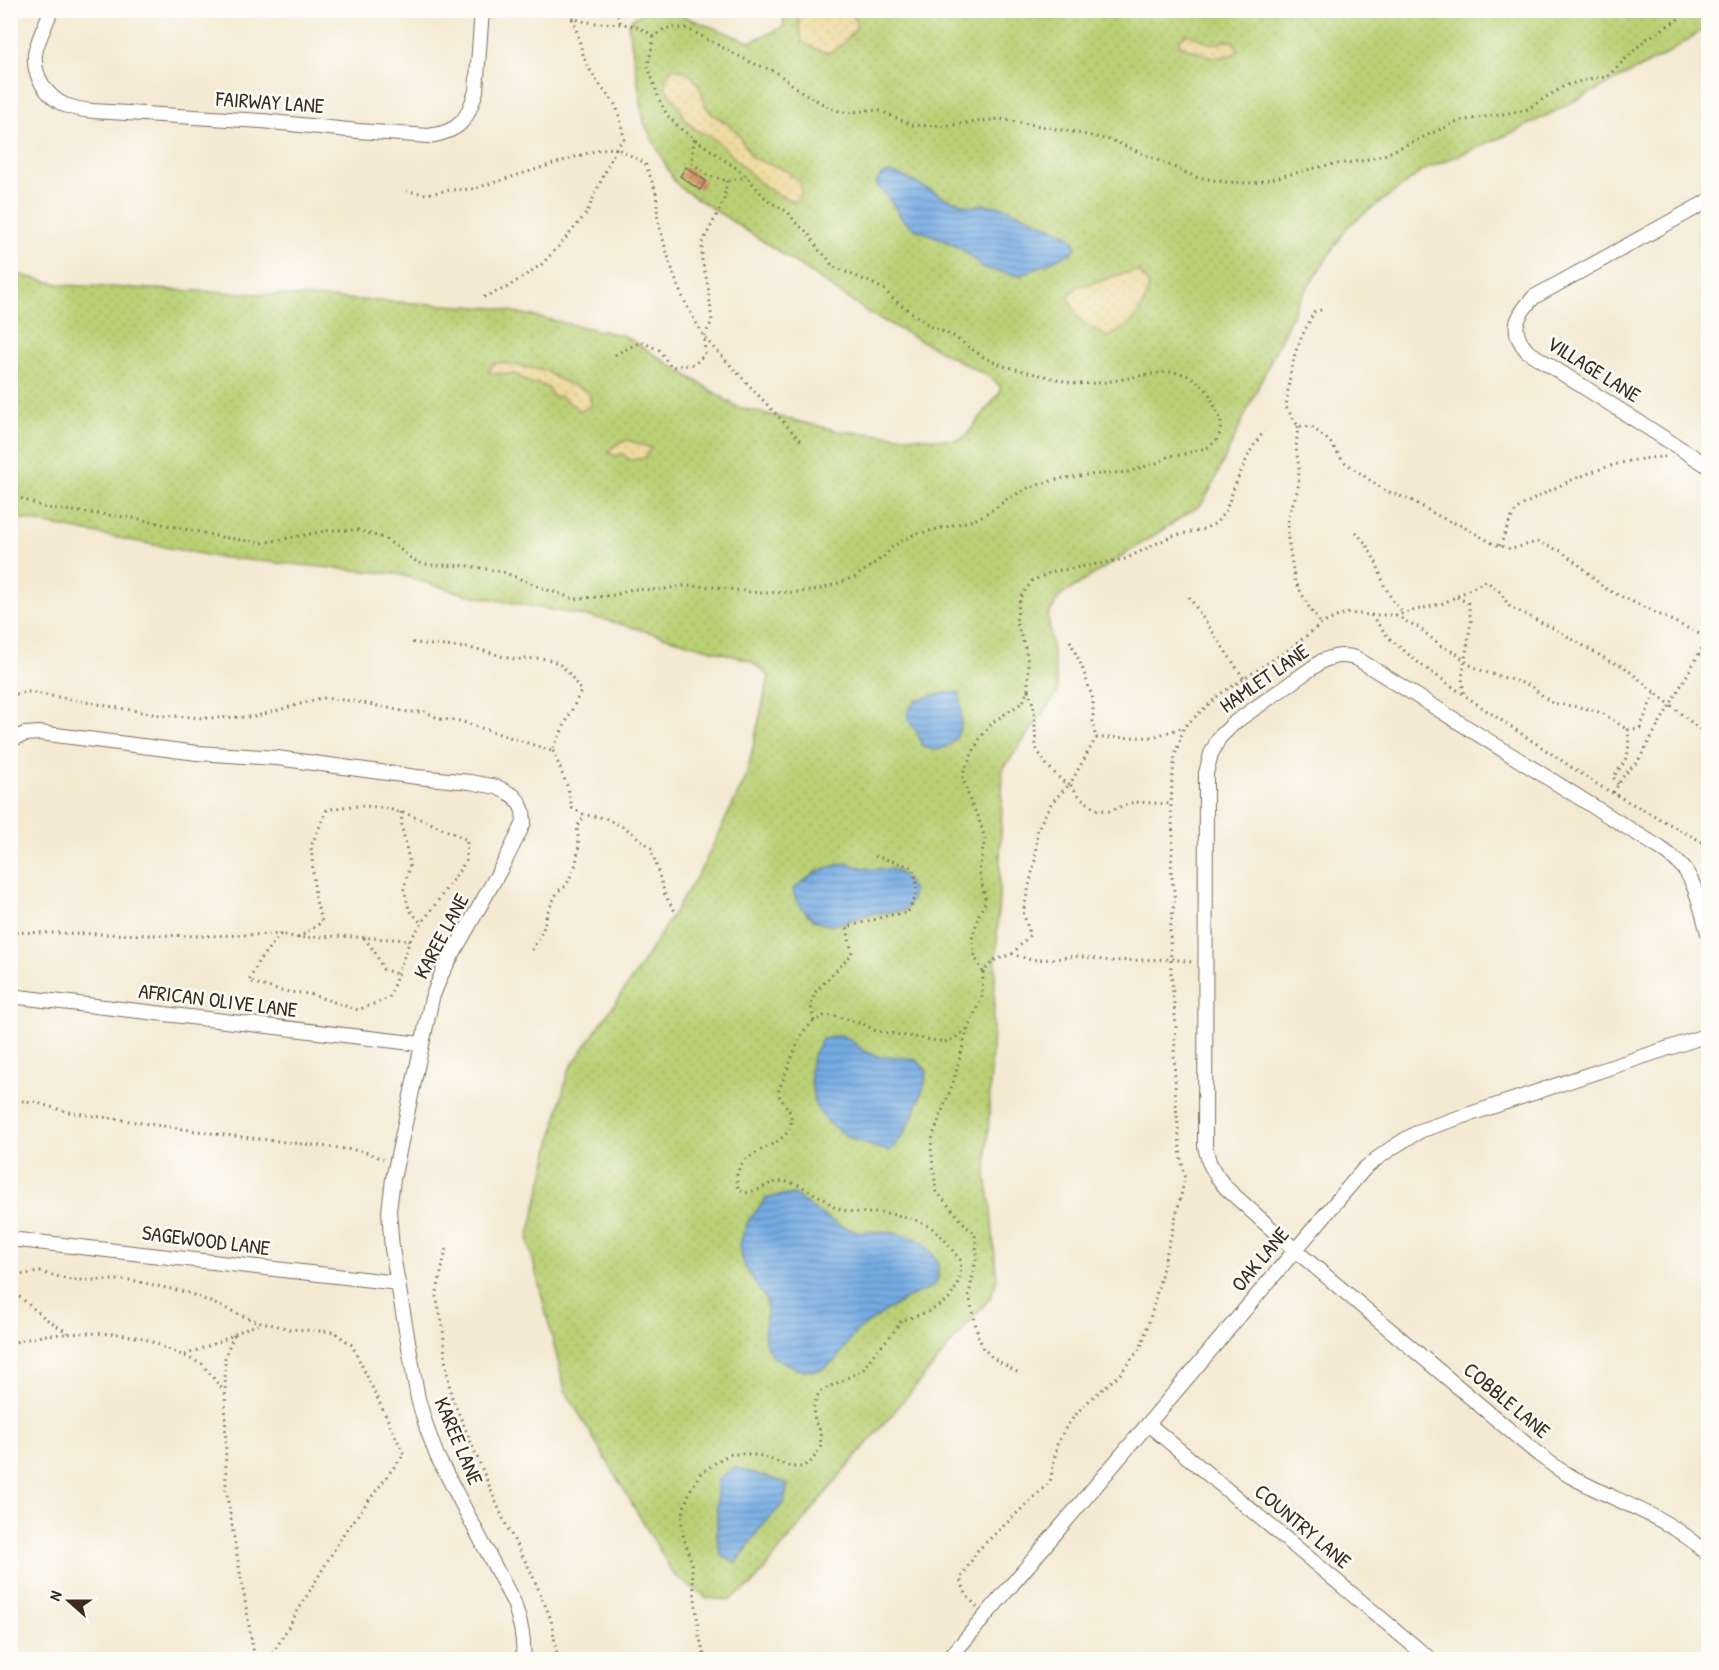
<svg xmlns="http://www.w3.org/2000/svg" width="1719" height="1670" font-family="'Patrick Hand',sans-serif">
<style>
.grass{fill:url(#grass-dots);stroke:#7a7d49;stroke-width:1.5}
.sand{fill:url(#sand-dots);stroke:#94825e;stroke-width:1.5}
.water{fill:url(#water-rules);stroke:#586a80;stroke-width:1.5}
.building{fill:url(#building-cross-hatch)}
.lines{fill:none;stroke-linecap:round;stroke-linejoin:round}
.minor-casing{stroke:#7c6d5d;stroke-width:16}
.path{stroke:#7c6d5d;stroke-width:3;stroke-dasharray:1.5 4.5;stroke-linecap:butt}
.minor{stroke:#fff;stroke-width:14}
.labels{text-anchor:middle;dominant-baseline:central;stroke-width:5;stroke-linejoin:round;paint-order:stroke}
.street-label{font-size:21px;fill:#3b2a1e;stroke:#fdfcf7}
</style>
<defs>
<pattern id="grass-dots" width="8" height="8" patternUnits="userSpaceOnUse" patternTransform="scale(1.5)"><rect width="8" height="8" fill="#bad074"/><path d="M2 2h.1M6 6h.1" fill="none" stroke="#a1b364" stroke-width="1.8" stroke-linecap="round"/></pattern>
<pattern id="sand-dots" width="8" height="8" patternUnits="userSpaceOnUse" patternTransform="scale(1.5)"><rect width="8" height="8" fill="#eeda9e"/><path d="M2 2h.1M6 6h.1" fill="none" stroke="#cdbb88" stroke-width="1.8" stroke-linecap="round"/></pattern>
<pattern id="water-rules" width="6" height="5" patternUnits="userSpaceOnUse" patternTransform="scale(1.5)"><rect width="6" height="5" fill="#74abe3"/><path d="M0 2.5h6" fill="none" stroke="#608bb7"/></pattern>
<pattern id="building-cross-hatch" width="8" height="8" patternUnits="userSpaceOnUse" patternTransform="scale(1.5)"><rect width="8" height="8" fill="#db9a6d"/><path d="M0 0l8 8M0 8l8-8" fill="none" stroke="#b37e59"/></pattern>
</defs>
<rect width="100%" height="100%" fill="#fdfcf7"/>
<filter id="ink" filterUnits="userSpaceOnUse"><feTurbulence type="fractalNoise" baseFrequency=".0167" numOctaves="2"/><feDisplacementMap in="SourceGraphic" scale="12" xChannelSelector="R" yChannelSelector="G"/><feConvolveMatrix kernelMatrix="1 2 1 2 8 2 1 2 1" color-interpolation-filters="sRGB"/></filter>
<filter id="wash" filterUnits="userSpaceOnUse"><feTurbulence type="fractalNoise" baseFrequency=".008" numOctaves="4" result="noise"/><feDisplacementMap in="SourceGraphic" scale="24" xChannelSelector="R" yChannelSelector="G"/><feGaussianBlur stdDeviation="1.35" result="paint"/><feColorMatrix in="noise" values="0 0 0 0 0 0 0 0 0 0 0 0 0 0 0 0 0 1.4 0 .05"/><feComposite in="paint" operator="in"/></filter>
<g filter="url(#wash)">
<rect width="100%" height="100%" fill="#f4e9d2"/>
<path class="grass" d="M785,10L1708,11V26L1665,55L1514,132L1424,170L1348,226L1298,302L1210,490L1201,505L1059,597L1048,616L1058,692L1003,769L999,895L986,1177L990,1200L997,1280L990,1298L834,1483L752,1585L729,1600L707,1598L674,1575L565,1390L528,1240L568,1071L640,967L703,866L746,777L769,677L751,661L606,620L464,594L397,574L216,557L11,517V273L63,285L262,294L496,308L625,336L737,407L839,431L952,440L965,437L1000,392V386L993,379L869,313L775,249L682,189L674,181L644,123L637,75L628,25L633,18L647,11H670L750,42L783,27Z"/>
<path class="sand" d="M797,11H847L854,16L857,27L843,44L829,53L816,49L802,42Z
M1187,34C1199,37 1214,49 1225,40L1235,42L1238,51C1215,65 1202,52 1179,45L1180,39Z
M673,68L688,72L699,85L706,107L714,116L724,121L737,132L752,158L785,170L801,183V194L795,202L776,194L757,180L719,143L708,135L696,130L686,120L675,101L666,89V78Z
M1139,271L1149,285C1143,313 1134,324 1108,337C1085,325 1076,322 1069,296L1078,286L1095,283L1122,274Z
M503,363L546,371L558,379L589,392L591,406L581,411L561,397L552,396L549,388L537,383L532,384L514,374L489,373L493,364Z
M628,440L651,448L645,458L630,460L623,454L615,456L608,452L615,445Z"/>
<path class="water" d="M886,173L898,174L946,198L971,207L983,204L1004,207L1065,233L1074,240L1076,246L1073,252L1019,276L983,268L963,250L937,237L917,230L902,219L893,204L876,184L880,176Z
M948,693H960C961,713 966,736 946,747C937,752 931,750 922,746L918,734L908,719V710L918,699Z
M843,863C853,864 863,869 872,869C897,869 899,867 913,890L911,901L905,910C894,913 883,912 872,914C844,920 825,937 804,910C798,903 794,898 793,889L816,872Z
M840,1035L851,1040L864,1051L880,1057H902L918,1061L927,1071C926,1087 909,1128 899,1141C896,1145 892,1148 889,1151C859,1144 831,1133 815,1105C813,1100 813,1093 812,1087C808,1067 811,1056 822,1039Z
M780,1195H795L819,1213L836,1224L858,1232L885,1231L914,1238L923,1242L936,1258L938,1263V1278L933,1287L913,1295L889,1309L856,1332L835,1361L822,1369L812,1371L798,1369L773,1357L766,1346L764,1333L767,1314V1302L745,1267L742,1257L740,1244L748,1221L766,1199Z
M734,1467C752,1474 771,1477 788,1484L784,1503L758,1531L737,1563L721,1556L717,1537V1480Z"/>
<g id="blocks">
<path class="building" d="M686,167L706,181L700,190L680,176Z"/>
</g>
</g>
<g filter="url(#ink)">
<use href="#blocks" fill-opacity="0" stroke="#7c6d5d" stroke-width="1.5"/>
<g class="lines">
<defs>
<path id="minor" d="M51,10C47,23 36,42 35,55C33,76 47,97 65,105C74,109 84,110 93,111L262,121L358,131L429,136C461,131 467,120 476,91L482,10
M1708,201L1534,297C1516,316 1509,330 1527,351L1708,466
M10,740L25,734L40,733L197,753L277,758L417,777L470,782L497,787L514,796L519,802L523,811L524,822L520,831L504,863L442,973L432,998L393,1179L389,1211L392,1249L418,1399L427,1429L437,1456L514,1603C520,1622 525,1639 523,1660
M1708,933C1702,913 1697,887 1685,870C1678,861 1669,854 1660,848L1356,658C1342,654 1334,656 1322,661L1234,723L1219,738L1211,754L1206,773L1205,1146L1209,1162L1216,1175L1226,1188L1295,1250L1538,1454C1549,1462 1560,1471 1572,1477C1618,1503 1671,1517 1708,1555
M10,996L421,1044
M10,1239L398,1283
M1148,1424L1431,1660
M948,1660L1364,1169C1383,1153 1401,1141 1422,1130L1708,1035"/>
</defs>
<use href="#minor" class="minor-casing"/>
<path class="path" d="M562,10C581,30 614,19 637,27C643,29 649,33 654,37
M615,10L621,24
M694,139L692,163L707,175L727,181L747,177
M406,191L427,194L451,190L473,189L601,149L616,148L624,139C622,129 620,112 614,103C604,91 595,79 587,65C580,50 579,32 571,16
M484,297L506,288L541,265L559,246L586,214L616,148L645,163L656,192L658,221L666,250L678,287L687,306L704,337L803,443
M1321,310L1314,312C1308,325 1300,338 1296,351C1290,369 1288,389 1286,407L1298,426L1312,427L1330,442L1343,461L1384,490L1413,501L1440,517L1462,526L1494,544L1511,549L1537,542L1561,551L1583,568L1604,588L1708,638L1638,761L1624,775L1613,793
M615,355L630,347L642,342L659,350L671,367L695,364L705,354L704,337L712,321L708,285L702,260V243L721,207L724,199L727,181
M1298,426L1296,447L1299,468L1298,489L1288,517V539L1295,581L1310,609L1321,624
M10,494L46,508L135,518L221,537L262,543L331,530H358L383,538L399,548L409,557L417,562L430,565L469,566L503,572L545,589L575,599L615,595L632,589L658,590L684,586L715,587L758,593L800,592L818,590L855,577L886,555L891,548L900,542L913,535L974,520L996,508L1007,499L1028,488L1058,479L1087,475L1128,472L1159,462L1169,456L1180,455L1209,447L1216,441L1220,433L1221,421L1210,396L1205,388L1194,379L1184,374L1174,372L1157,373L1100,383L1076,384L1004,366L983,357L953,336L932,327L893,299L885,290L874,284L832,266L827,257L819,250L808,233L795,222L788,212L768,201L743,173L682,130L667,115L659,99L648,66L654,37L665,28H686L750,62L776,72L805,94L832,109L848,113L867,110L881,111L912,125L943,126L1000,119L1068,131L1114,141L1196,177L1226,182L1254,183L1328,165L1361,161L1384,155L1432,133L1460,121L1526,110L1564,86L1592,78L1607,77L1645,40L1693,10
M1356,532L1366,544L1377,564L1384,585L1394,603L1404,613
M1500,546C1505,535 1508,522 1515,512C1518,506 1528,503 1534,499C1574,477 1619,458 1666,457
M1189,597L1253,692
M1457,597L1468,603L1471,621L1462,678L1464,695
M1371,615H1396L1444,603L1486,581L1499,591L1510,607L1557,630L1609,661L1623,666L1708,736
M1396,615L1407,622L1418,627L1441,646L1456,653L1468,664L1485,672L1529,685L1552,703L1585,708L1602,713L1628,730
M1070,641L1082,667L1093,699V725L1096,738L1153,737L1184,727
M1028,690L1034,706L1036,748L1046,764L1062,781L1070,784L1096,738
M10,695L29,692L159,715L205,718L253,717L322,698L353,701L408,712H426L440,719L460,721L552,751L581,691C574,681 567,668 557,663C542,655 531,660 516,659C502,658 489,651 475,649C453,646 432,646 410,642
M553,751L568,788L572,808L585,815L605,818L627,829L651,848L665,895L676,913
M1618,784L1613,777C1628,758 1630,755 1628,730L1640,728L1655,692
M401,812L402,828L410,864L404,889L409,909L422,924
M10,932L201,936L281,934
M298,938L322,922L315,897L311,846L327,810C379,797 421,818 467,840L466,861L410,940L336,936L298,938L281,934L259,960L249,981L280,991L310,994L358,1010L389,998L410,940
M364,938L375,952L383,969L397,974
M532,950L543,930L547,913L558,891L566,886L576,864L579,845L577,827L585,815
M1012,954L1030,935L1023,912L1035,860L1037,830L1052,802L1070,784L1080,797L1095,809L1109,811L1134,802L1171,804
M1191,962L1172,959L1112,961L1075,956L1054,959L1031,960L1012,954L995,960L983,972L975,957L972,939L979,914L985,903V897L979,870L985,839L978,816L971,804L962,775L980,738L993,722L1023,702L1028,690V662L1025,647L1016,622L1020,598L1032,581L1051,572L1125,559L1172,536L1204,529L1216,523L1226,510L1237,480L1252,448L1264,431
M983,972L982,996L966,1034L954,1080L933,1135L931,1147L936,1191L967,1227L975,1233L977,1254L969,1295L978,1335L983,1348L993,1358L1019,1373
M814,1021L811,1005L815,992L852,954L847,927L890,915L907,913C918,898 919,884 912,867L875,856
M10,1100L34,1102L68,1112L217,1134L363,1151L383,1159
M446,1249L436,1297L443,1326L445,1359L451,1395L504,1521L531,1572L551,1619L558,1660
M10,1276L40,1272L71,1280H131L189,1293L253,1320L290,1329L334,1332L352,1345L404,1454L344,1533L269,1660
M10,1289L45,1318L68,1333
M234,1335L225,1356L226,1490L255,1660
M10,1343L46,1335L85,1333L118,1334L143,1338L202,1364L223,1390
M185,1355L221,1341L245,1329L262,1323
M977,1607L967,1596L960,1579L978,1550L1050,1482L1057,1445L1066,1427L1083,1406L1120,1374L1141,1347L1152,1312L1185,1179L1181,1158L1176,1105L1174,1055L1176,1026L1171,972L1170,930L1175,897L1171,871L1173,836L1171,809L1172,780L1175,755L1184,727L1220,694L1291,648L1321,624L1345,613L1371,615L1389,638L1420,664L1480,706L1598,785L1704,843L1708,852
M704,1660V1655L699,1635L691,1561L683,1535L682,1523L684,1507L691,1489L700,1474L722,1458L731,1454H748L762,1456L791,1467H802L812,1461L821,1446L820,1430L815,1422L813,1409L819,1392L863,1370L872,1356L892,1334L901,1321L930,1311L949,1299L957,1286L961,1269L960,1260L944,1239L932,1228L918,1221L902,1216L883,1213H866L847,1211L834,1207L824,1199L799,1185L783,1181L771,1183L760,1189L746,1193L739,1190C724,1147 791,1152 791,1121C792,1107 781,1104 778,1092L802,1033L814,1021L824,1016L832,1015L863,1024L876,1031L945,1042L955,1038L970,1027"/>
<use href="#minor" class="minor"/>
</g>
</g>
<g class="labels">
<g class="street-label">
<text transform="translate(270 102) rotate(4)">FAIRWAY LANE</text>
<text transform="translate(1594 369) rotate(32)">VILLAGE LANE</text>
<text transform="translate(1264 678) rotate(-35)">HAMLET LANE</text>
<text transform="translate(441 936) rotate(-62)">KAREE LANE</text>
<text transform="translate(218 1000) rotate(7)">AFRICAN OLIVE LANE</text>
<text transform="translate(206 1240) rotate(7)">SAGEWOOD LANE</text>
<text transform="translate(1260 1259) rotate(-50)">OAK LANE</text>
<text transform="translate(1507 1400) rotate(40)">COBBLE LANE</text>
<text transform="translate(459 1441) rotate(67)">KAREE LANE</text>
<text transform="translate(1303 1526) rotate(40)">COUNTRY LANE</text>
</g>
</g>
<rect width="1719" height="1670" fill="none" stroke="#fdfcf7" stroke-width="36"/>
<g transform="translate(69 1601) rotate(291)" stroke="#fdfcf7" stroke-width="4.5" paint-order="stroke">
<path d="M0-4.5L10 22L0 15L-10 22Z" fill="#3b2a1e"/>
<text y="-9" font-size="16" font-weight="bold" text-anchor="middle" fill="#3b2a1e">N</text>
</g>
</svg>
